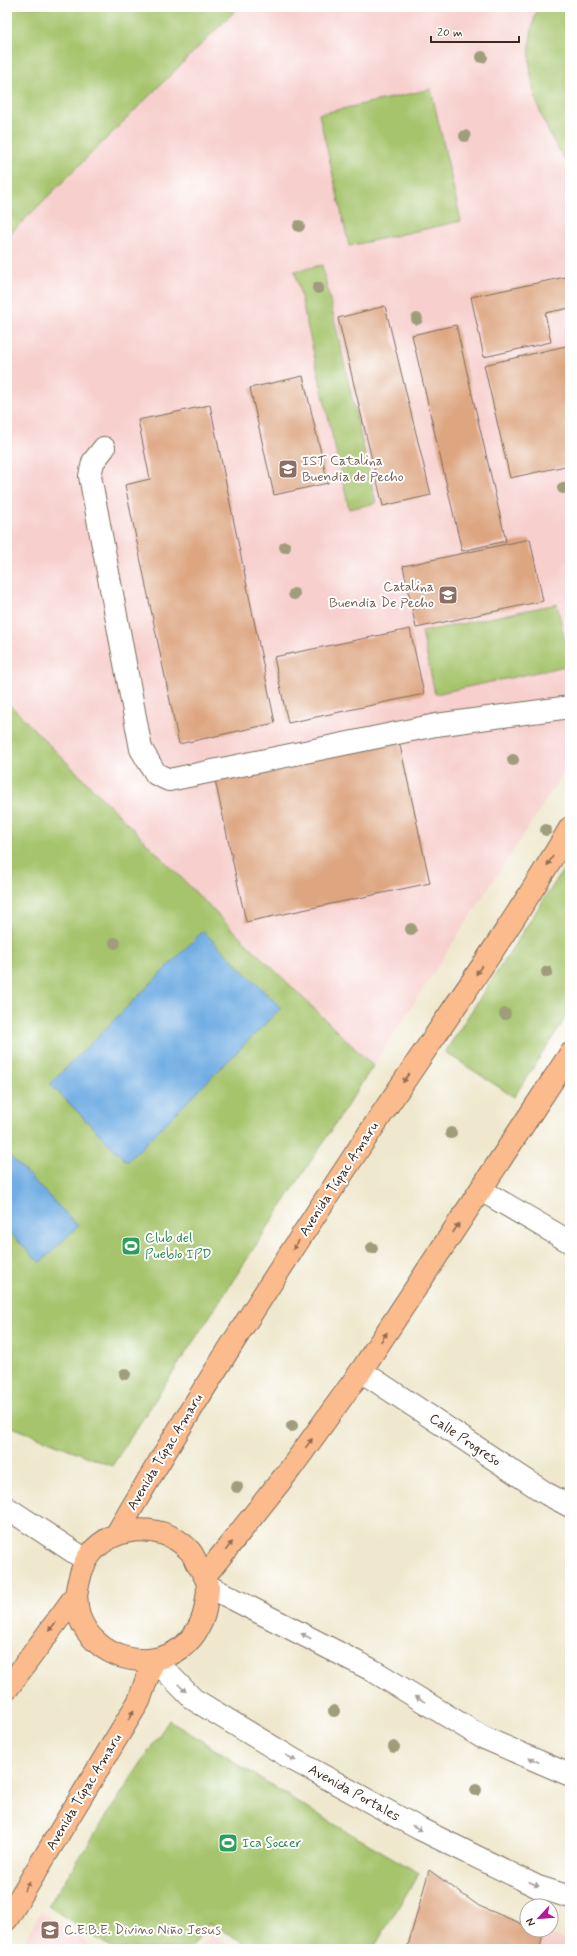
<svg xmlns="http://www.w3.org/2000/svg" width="577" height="1956" font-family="Mynerve,sans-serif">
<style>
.built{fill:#f7d0ce}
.green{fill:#a5c46c;stroke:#707745}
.water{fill:#71ade3;stroke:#566c80}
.building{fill:#dda681}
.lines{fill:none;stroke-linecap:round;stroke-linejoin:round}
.minor-casing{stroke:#7a6c5c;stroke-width:24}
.major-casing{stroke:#7a6c5c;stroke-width:24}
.minor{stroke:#fff;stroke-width:22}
.major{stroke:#fbbb8d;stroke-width:22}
.tree{fill:#a09d7c}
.oneway{fill:#916b50}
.oneway2{fill:#a79f9a}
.labels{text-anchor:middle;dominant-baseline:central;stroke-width:4;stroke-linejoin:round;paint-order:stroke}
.education-label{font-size:14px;fill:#785e54;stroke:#fff;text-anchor:start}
.street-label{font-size:14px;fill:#3b2a1e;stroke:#fff}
.leisure-label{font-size:14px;fill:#27864d;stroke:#fff;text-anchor:start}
</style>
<rect width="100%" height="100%" fill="#fff"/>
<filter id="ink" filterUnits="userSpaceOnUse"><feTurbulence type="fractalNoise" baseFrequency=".025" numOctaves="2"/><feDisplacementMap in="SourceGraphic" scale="8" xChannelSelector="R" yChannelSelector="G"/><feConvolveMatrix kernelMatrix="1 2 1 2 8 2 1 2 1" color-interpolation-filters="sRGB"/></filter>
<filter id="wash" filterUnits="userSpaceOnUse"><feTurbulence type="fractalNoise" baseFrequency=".012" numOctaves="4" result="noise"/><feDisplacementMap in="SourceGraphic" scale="16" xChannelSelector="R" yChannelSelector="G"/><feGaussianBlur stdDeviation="0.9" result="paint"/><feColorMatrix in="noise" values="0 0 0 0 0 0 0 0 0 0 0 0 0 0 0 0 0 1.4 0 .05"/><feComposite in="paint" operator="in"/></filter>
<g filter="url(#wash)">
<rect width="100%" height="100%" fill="#efe8ce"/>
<path class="built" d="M239,7H570V704L562,715L570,745V763L373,1066L228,925L7,702V237Z
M41,1912L97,1949H19Z
M543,1933L570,1941V1949H540Z
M212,1934L236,1949H200Z"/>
<path class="green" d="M7,7H239L7,237Z
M538,7H570V166C536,122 518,61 538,7Z
M431,89L461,221L349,246L319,114Z
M322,265L376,503L349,509L295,271Z
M557,604L570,665L435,694L422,632Z
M7,702L228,925L373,1066L112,1466L7,1425Z
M570,859V1011L514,1097L445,1052Z
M169,1720L315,1813L419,1873L373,1949H255L209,1923L190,1949H113L48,1906Z"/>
<path class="water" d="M203,931L281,1008L127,1162L50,1084Z
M7,1153L78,1226L40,1263L7,1230Z"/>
<g id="blocks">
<path class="building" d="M570,276V308L545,313L551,342L484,357L471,297Z
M385,306L431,495L383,506L338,318Z
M456,325L506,541L462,551L412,335Z
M570,345V465L510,478L484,365Z
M303,376L328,483L274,495L250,388Z
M210,405L275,723L179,744L125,485L150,479L138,420Z
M530,539L543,601L416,628L403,566Z
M410,629L424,694L288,723L274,657Z
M399,741L430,883L246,922L215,780Z
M429,1870L479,1906L527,1926V1930H535L543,1933L540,1949H407Z"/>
</g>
</g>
<g filter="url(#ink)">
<use href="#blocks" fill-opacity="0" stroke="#7a6c5c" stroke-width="1"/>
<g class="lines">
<defs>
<path id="minor" d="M104,448L93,462L90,476L141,749L156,774L169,780L436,725L570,707
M481,1190L570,1242
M361,1371L547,1494L570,1506
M7,1508L86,1560
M208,1586L372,1670L482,1737L570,1775
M155,1660L193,1699L294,1760L420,1829L538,1887L570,1897"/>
<path id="major" d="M116,1535C190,1407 270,1283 352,1159C424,1049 503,942 570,828
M205,1576L291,1468L361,1371L570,1054
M7,1689L76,1595C78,1583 80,1572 86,1561C106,1525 160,1520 188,1549C192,1552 194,1557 196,1562C201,1569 207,1577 208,1586C208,1592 207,1598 206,1604C204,1621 195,1637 181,1648C147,1673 94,1658 79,1616C77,1610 77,1602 76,1595
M7,1919L139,1701L153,1661"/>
</defs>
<use href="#minor" class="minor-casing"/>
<use href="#major" class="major-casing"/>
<use href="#minor" class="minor"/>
<use href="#major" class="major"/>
</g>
<g class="tree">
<circle cx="482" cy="57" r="6"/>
<circle cx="465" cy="136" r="6"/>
<circle cx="299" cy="226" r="6"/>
<circle cx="318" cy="288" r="6"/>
<circle cx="417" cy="319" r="6"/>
<circle cx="563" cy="488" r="6"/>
<circle cx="285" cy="547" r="6"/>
<circle cx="294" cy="594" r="6"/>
<circle cx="513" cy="760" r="6"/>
<circle cx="546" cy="830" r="6"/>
<circle cx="411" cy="929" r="6"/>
<circle cx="115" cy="943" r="6"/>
<circle cx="547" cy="972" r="6"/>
<circle cx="505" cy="1014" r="6"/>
<circle cx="451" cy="1133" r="6"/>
<circle cx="372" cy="1248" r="6"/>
<circle cx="125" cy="1374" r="6"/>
<circle cx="292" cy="1426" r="6"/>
<circle cx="237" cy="1487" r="6"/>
<circle cx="334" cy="1711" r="6"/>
<circle cx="394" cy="1747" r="6"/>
<circle cx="476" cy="1790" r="6"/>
</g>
<defs><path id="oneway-solid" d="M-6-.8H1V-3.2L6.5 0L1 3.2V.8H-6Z"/></defs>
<g class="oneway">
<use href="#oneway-solid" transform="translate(550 861) rotate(121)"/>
<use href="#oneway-solid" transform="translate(479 970) rotate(124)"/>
<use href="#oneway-solid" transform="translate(406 1078) rotate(124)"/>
<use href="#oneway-solid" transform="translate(456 1228) rotate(-57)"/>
<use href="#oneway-solid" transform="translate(296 1245) rotate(123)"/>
<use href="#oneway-solid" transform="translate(384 1337) rotate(-57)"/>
<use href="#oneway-solid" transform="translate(309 1443) rotate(-54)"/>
<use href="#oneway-solid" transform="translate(229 1546) rotate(-52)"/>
<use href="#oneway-solid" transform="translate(52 1627) rotate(127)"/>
<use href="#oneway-solid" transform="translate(131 1715) rotate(-60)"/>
<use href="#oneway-solid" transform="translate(27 1886) rotate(-59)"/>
</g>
<g class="oneway2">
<use href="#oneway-solid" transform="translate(306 1636) rotate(-153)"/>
<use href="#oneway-solid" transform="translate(182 1688) rotate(45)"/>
<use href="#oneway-solid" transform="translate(420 1699) rotate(-149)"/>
<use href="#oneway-solid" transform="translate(291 1758) rotate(30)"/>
<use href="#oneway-solid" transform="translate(534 1760) rotate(-156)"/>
<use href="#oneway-solid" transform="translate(417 1828) rotate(28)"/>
<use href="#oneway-solid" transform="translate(534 1884) rotate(25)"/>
</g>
</g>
<defs>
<symbol id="university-square" viewBox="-11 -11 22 22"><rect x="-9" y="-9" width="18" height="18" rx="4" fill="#8d6e63" stroke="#fff"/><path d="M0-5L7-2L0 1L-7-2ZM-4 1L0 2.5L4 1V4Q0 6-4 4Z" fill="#fff"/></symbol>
<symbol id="school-square" viewBox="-11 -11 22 22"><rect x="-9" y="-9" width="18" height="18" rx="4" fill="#8d6e63" stroke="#fff"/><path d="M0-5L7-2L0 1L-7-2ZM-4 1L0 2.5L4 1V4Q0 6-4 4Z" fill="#fff"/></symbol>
<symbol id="stadium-square" viewBox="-11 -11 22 22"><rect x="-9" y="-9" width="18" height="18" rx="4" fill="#2e9e5b" stroke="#fff"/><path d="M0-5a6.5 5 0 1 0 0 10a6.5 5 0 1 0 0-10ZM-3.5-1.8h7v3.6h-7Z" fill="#fff"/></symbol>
</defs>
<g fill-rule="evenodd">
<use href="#university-square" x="277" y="458" width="22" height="22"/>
<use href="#school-square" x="437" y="584" width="22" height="22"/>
<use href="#stadium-square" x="120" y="1235" width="22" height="22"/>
<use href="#stadium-square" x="217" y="1832" width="22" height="22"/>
<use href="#school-square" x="39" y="1919" width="22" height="22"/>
</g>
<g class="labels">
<g class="education-label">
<text x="302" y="461">IST Catalina<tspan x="302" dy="16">Buendia de Pecho</tspan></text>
<text x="434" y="587" text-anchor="end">Catalina<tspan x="434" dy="16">Buendia De Pecho</tspan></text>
<text x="64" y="1930">C.E.B.E. Divino Niño Jesus</text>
</g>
<g class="street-label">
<text transform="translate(339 1179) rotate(-57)">Avenida Túpac Amaru</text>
<text transform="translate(465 1440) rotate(34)">Calle Progreso</text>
<text transform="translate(165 1452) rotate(-59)">Avenida Túpac Amaru</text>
<text transform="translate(84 1792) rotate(-59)">Avenida Túpac Amaru</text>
<text transform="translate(354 1793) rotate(29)">Avenida Portales</text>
</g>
<g class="leisure-label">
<text x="145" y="1238">Club del<tspan x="145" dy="16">Pueblo IPD</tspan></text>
<text x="242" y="1843">Ica Soccer</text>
</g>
</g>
<rect width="577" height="1956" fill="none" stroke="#fff" stroke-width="24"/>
<g transform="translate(539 1918) rotate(244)"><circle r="19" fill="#ffffff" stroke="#b1aaa5"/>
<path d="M0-3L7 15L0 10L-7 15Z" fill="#b5179e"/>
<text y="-6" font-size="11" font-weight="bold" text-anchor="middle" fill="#3b2a1e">N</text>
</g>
<path d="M431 36v6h88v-6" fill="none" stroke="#3b2a1e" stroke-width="2"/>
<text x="437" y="36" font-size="12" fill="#3b2a1e" stroke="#ffffff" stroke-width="3" paint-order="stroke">20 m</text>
</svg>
